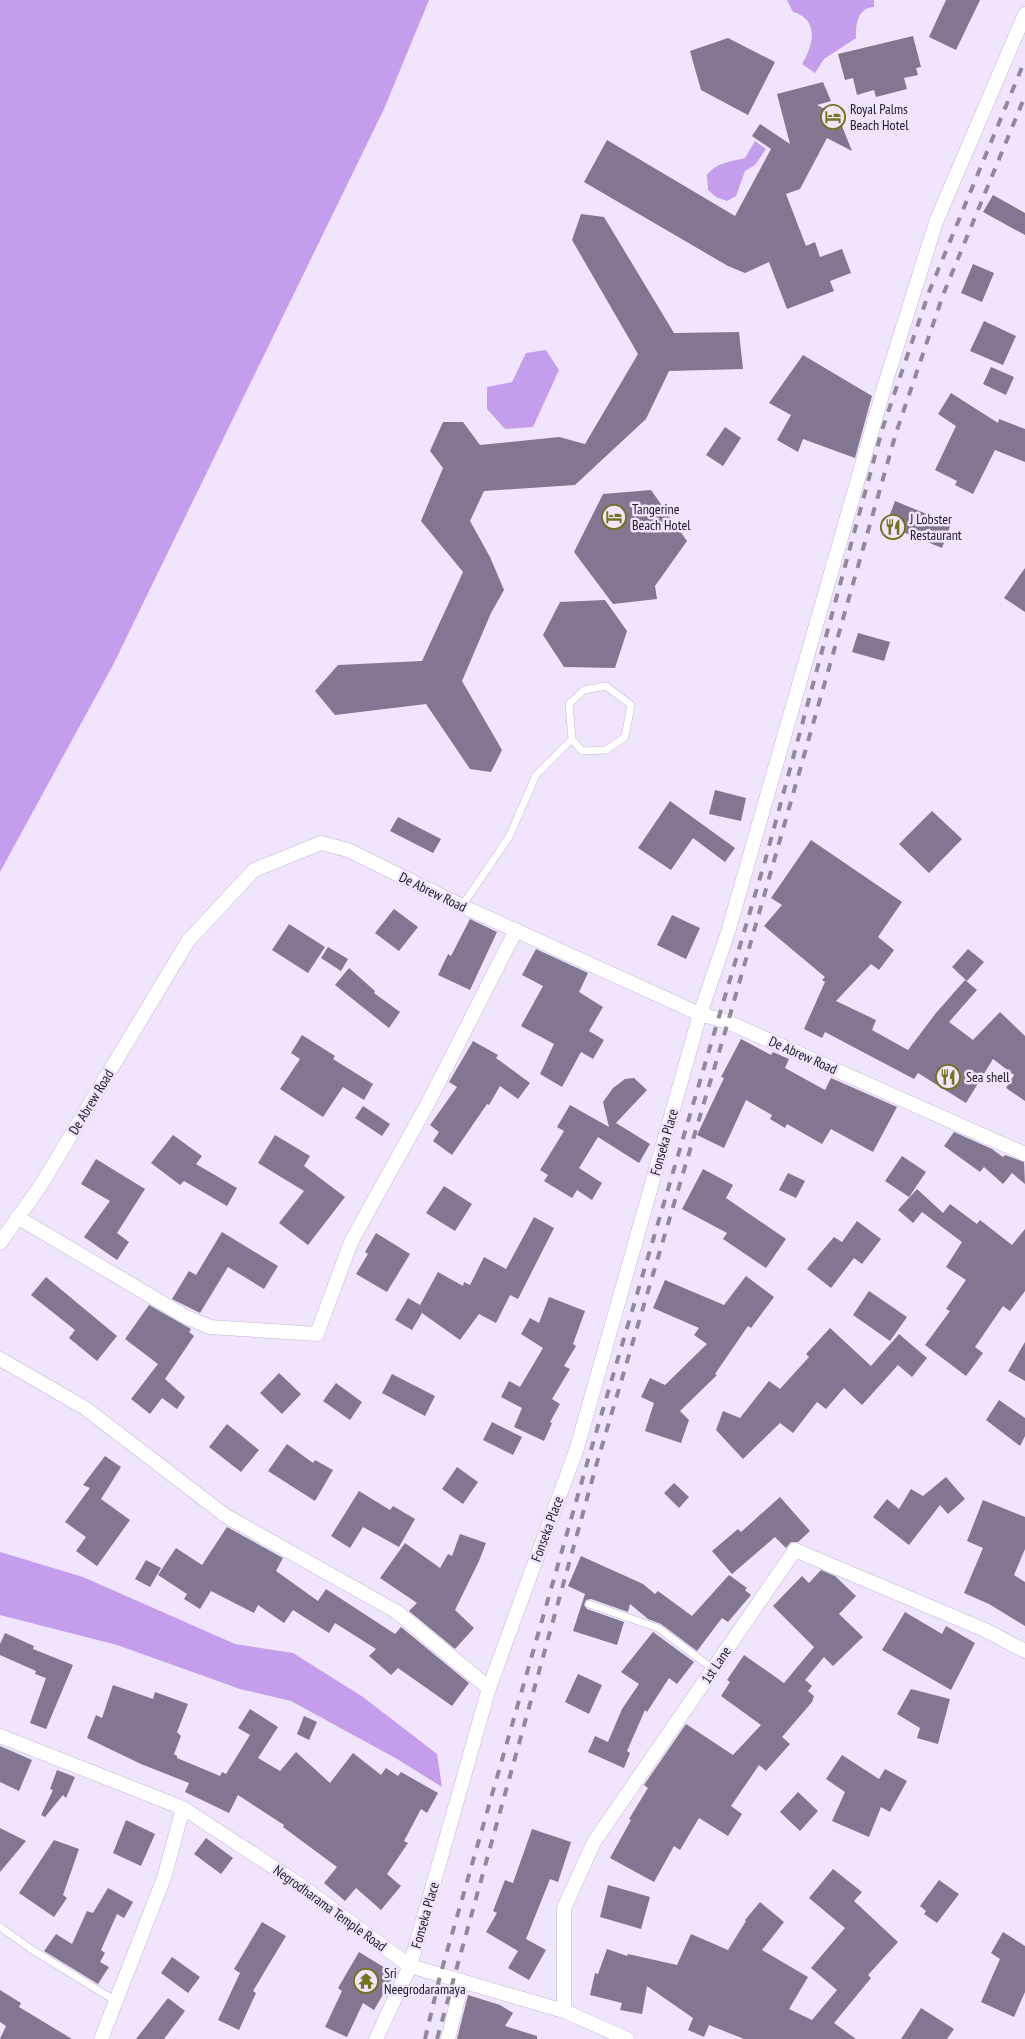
<svg xmlns="http://www.w3.org/2000/svg" width="1025" height="2039" font-family="'PT Sans Narrow',sans-serif">
<style>
.water{fill:#c59ded}
.building{fill:#827690}
.lines{fill:none;stroke-linecap:round;stroke-linejoin:round}
.lane-casing{stroke:#c4b6d2;stroke-width:8}
.street-casing{stroke:#c4b6d2;stroke-width:15}
.lane{stroke:#fff;stroke-width:7}
.street{stroke:#fff;stroke-width:14}
.rail{stroke:#91899b;stroke-width:4;stroke-dasharray:9 9;stroke-linecap:butt}
.labels{text-anchor:middle;dominant-baseline:central;stroke-width:5;stroke-linejoin:round;paint-order:stroke}
.poi-label{font-size:14px;fill:#1e1924;stroke:#f0e5fc;text-anchor:start}
.street-label{font-size:14px;fill:#1e1924;stroke:#f0e5fc}
</style>
<rect width="100%" height="100%" fill="#f0e5fc"/>
<path class="water" d="M0,0H429L384,109L113,665L0,872Z
M787,0H874V7C857,8 856,25 856,38L824,59L815,73L802,64C814,45 819,19 793,12Z
M755,141L766,149L755,165L745,171L736,196L727,201L716,197L708,190L707,175C717,162 730,162 745,158Z
M546,350L559,370L533,427L505,429L487,409V387L512,382L526,353Z
M0,1552L83,1577L235,1644L293,1653L363,1697L437,1754L442,1787L397,1759L291,1701L240,1689L117,1645L0,1615Z"/>
<path class="building" d="M946,0H980L956,50L929,37Z
M913,36L921,67L916,68L918,75L904,78L907,89L876,97L874,90L857,95L853,78L845,80L838,54Z
M728,38L775,62L748,115L701,90L690,51Z
M823,82L831,101L817,105L838,116L852,151L827,138L800,189L786,194L806,246L815,242L820,257L842,249L851,273L830,281L834,291L787,309L769,262L745,273L728,266L584,182L607,140L735,216L771,149L752,136L760,124L790,144L777,94Z
M993,195L1025,213V235L983,212Z
M581,214L604,217L674,333L739,332L743,369L669,371L646,419L575,485L484,491L470,521L490,557L504,590L491,613L462,681L502,750L491,772L470,769L426,704L335,715L315,691L338,665L422,661L463,572L421,521L443,468L430,451L443,422H463L480,445L559,437L585,444L638,354L572,240Z
M973,264L994,273L982,302L961,293Z
M984,321L1016,336L1003,365L970,351Z
M803,355L872,396L855,458L803,439L798,452L777,440L791,415L769,403Z
M991,367L1014,377L1006,395L983,384Z
M951,393L998,423L999,419L1025,429V462L995,450L973,494L955,485L957,481L935,470L956,426L938,414Z
M725,427L741,438L723,466L706,455Z
M651,490L687,541L655,586L657,599L613,604L574,552L603,494Z
M895,501L951,524L942,548L886,525Z
M1025,568V612L1004,598Z
M605,600L627,631L615,668L564,667L543,635L560,602Z
M858,633L890,642L884,661L852,652Z
M715,790L746,798L741,821L709,814Z
M670,801L735,848L725,862L693,838L671,870L638,848Z
M932,811L962,839L929,873L899,844Z
M398,817L441,839L433,853L390,831Z
M811,840L902,902L878,937L894,950L879,970L871,964L836,1001L876,1020L872,1030L908,1050L936,1013L965,980L977,990L949,1022L973,1040L1000,1012L1025,1036V1101L1006,1088L1014,1075L993,1059L966,1103L918,1073L914,1079L825,1032L822,1038L804,1029L825,982L822,980L825,977L764,926L782,905L771,898Z
M394,909L418,927L399,951L375,933Z
M672,915L700,928L686,959L657,945Z
M470,919L497,932L470,990L438,975L448,954L451,956Z
M289,924L325,947L308,973L272,950Z
M328,947L348,959L341,971L321,958Z
M536,949L588,973L579,992L603,1007L589,1031L604,1040L593,1059L581,1052L562,1087L540,1074L554,1044L521,1026L543,986L522,975Z
M968,949L984,962L967,981L952,967Z
M349,968L375,991L374,993L400,1012L389,1028L335,985Z
M302,1035L335,1056L333,1059L373,1084L364,1100L343,1087L323,1117L280,1089L300,1059L291,1053Z
M741,1039L771,1055L773,1052L789,1059L785,1068L825,1090L831,1078L897,1107L873,1152L831,1129L822,1144L787,1124L785,1128L770,1119L772,1115L746,1100L724,1148L697,1135L724,1078L721,1077Z
M473,1041L498,1055L496,1058L530,1083L518,1099L500,1086L489,1105L487,1104L452,1155L433,1141L439,1132L430,1125L457,1087L449,1082Z
M634,1078L647,1090L616,1123L650,1144L639,1163L598,1137L579,1168L602,1183L592,1200L577,1190L572,1198L544,1181L548,1175L540,1170L564,1131L557,1127L570,1105L609,1127L603,1102L613,1088L625,1079Z
M363,1106L390,1124L382,1136L355,1118Z
M954,1132L992,1149L1003,1157L1005,1155L1024,1162L1025,1184L1012,1173L1003,1184L984,1167L980,1172L944,1146Z
M173,1135L202,1156L196,1164L237,1188L227,1206L184,1181L180,1185L151,1163Z
M275,1135L310,1156L304,1166L345,1197L308,1245L279,1223L304,1191L258,1163Z
M902,1156L926,1172L909,1197L885,1181Z
M96,1159L145,1189L117,1233L129,1242L117,1260L84,1237L110,1201L81,1184Z
M703,1169L733,1185L726,1198L786,1239L766,1268L723,1239L727,1233L682,1209Z
M788,1173L805,1181L796,1198L779,1190Z
M444,1186L472,1204L455,1231L426,1213Z
M917,1189L943,1213L950,1204L977,1224L980,1220L1012,1245L1025,1229V1291L1010,1311L1003,1306L975,1347L983,1353L966,1376L925,1345L950,1311L946,1309L966,1280L946,1267L962,1242L922,1212L913,1223L898,1210Z
M534,1217L554,1228L518,1299L510,1295L496,1323L479,1314L460,1340L422,1313L412,1330L395,1320L408,1298L420,1305L438,1272L463,1286L464,1282L470,1285L484,1257L506,1269Z
M857,1221L881,1239L862,1264L854,1258L831,1288L807,1269L834,1237L842,1242Z
M222,1232L278,1266L264,1289L228,1267L200,1313L172,1299L189,1271L196,1275Z
M376,1233L410,1254L387,1292L356,1274L368,1254L365,1252Z
M746,1276L774,1297L751,1328L748,1326L715,1374L717,1375L680,1411L689,1420L681,1443L645,1431L654,1403L641,1397L650,1378L665,1385L707,1344L694,1335L699,1328L653,1308L665,1280L724,1305Z
M46,1277L117,1336L97,1361L69,1338L75,1330L31,1295Z
M869,1291L907,1317L890,1341L853,1315Z
M549,1297L585,1311L573,1344L576,1346L564,1366L570,1369L552,1399L560,1404L550,1422L552,1423L544,1441L514,1427L522,1408L501,1397L509,1381L520,1387L543,1348L521,1334L530,1318L539,1323Z
M149,1305L191,1329L189,1332L194,1336L165,1379L185,1397L177,1409L162,1398L150,1414L131,1399L158,1364L125,1339Z
M830,1328L871,1366L899,1334L927,1358L912,1377L898,1365L862,1405L844,1388L826,1409L817,1402L793,1433L780,1423L743,1459L716,1430L723,1411L740,1418L769,1381L780,1389L809,1357L806,1354Z
M1025,1342V1381L1008,1371Z
M279,1373L301,1394L282,1414L260,1393Z
M392,1374L435,1396L425,1416L382,1393Z
M336,1383L362,1402L350,1420L323,1401Z
M999,1400L1025,1418V1436L1020,1446L986,1420Z
M492,1422L522,1437L513,1455L483,1440Z
M227,1424L259,1450L241,1472L209,1447Z
M287,1444L313,1463L315,1460L333,1470L315,1501L268,1471Z
M105,1456L121,1467L101,1499L130,1520L97,1566L76,1551L86,1537L65,1522L90,1488L83,1485Z
M457,1467L478,1482L463,1504L442,1489Z
M946,1477L965,1499L948,1514L940,1505L909,1545L873,1517L887,1499L899,1509L911,1489L923,1496Z
M674,1483L689,1497L679,1508L664,1493Z
M359,1491L390,1510L393,1506L415,1519L399,1547L363,1527L350,1548L331,1536Z
M780,1497L810,1531L798,1542H791L786,1548L775,1537L732,1574L712,1551L738,1529L741,1532Z
M983,1500L1025,1517V1549L1014,1575L1025,1582V1626L989,1604L964,1593L983,1548L967,1541Z
M227,1527L283,1558L276,1571L318,1601L326,1589L395,1634L401,1627L469,1683L452,1706L398,1668L391,1675L369,1656L376,1649L335,1623L329,1633L293,1610L284,1623L258,1605L254,1613L211,1591L200,1609L184,1599L187,1594L158,1575L176,1548L202,1565Z
M460,1534L486,1543L479,1561L455,1610L474,1628L455,1649L409,1611L417,1603L380,1578L405,1543L440,1568L448,1554L452,1556Z
M581,1556L643,1584L655,1594L658,1591L692,1616L729,1575L747,1588L745,1590L751,1595L728,1622L722,1618L697,1651L661,1624L648,1619L630,1604L628,1612L591,1599L586,1600L584,1605L587,1609L624,1622L617,1645L573,1631L585,1594L568,1586Z
M146,1560L161,1568L150,1587L135,1579Z
M821,1570L835,1576L856,1596L839,1614L863,1637L833,1666L824,1657L805,1680L812,1686L808,1691L814,1696L812,1702L782,1737L790,1744L766,1771L759,1765L731,1806L742,1814L728,1836L699,1818L680,1850L674,1846L654,1882L610,1858L631,1820L629,1819L648,1788L644,1785L686,1724L733,1755L761,1725L721,1696L730,1682L727,1680L744,1655L784,1683L814,1647L773,1606L802,1576L809,1583Z
M905,1612L942,1634L946,1626L975,1643L951,1690L882,1650Z
M653,1632L694,1662L677,1684L669,1678L647,1712L645,1710L627,1751L630,1753L624,1768L588,1752L595,1736L608,1742L622,1709L639,1684L621,1672Z
M5,1633L34,1646L33,1649L73,1665L46,1729L30,1723L46,1678L35,1674L36,1671L0,1655V1644Z
M578,1674L602,1685L589,1714L565,1702Z
M113,1685L153,1699L155,1692L188,1704L177,1732L181,1736L174,1754L177,1756V1758L220,1776L222,1772L226,1774L250,1735L238,1728L250,1709L278,1727L258,1758L280,1771L296,1752L330,1783L353,1753L381,1775L386,1768L398,1776L401,1772L438,1793L427,1813L421,1809L404,1841L408,1843L387,1874L401,1886L381,1910L356,1888L345,1901L324,1883L337,1867L283,1827L284,1825L238,1795L229,1813L185,1792L189,1783L141,1764L87,1738L96,1715L102,1718Z
M911,1689L950,1699L938,1744L917,1738L920,1728L897,1714Z
M304,1716L317,1722L309,1740L297,1734Z
M0,1746L32,1760L19,1791L0,1782Z
M842,1755L879,1779L885,1769L907,1781L890,1812L881,1807L869,1837L832,1821L845,1792L826,1779Z
M57,1770L75,1777L66,1798L63,1795L45,1817L41,1815L53,1790L50,1789Z
M798,1792L818,1811L800,1831L780,1812Z
M126,1820L155,1834L141,1866L113,1853Z
M0,1828L26,1841L0,1872Z
M532,1829L571,1842L558,1882L550,1879L526,1939L546,1950L529,1980L508,1968L518,1951L486,1932L497,1913L493,1911L505,1880L513,1883Z
M206,1838L233,1858L221,1874L194,1854Z
M54,1840L79,1849L63,1895L67,1898L54,1917L19,1893Z
M833,1869L862,1892L854,1901L898,1942L868,1975L871,1978L834,2023L856,2039H744L709,2025L704,2037L688,2030L693,2018L647,1986L642,2014L620,2010L622,2003L590,1995L595,1973L598,1974L607,1949L627,1956L628,1954L677,1965L691,1934L728,1950L746,1921L745,1920L760,1902L784,1922L762,1950L808,1977L789,2009L812,2020L837,1990L811,1968L845,1928L809,1898Z
M939,1880L959,1894L937,1923L924,1914L926,1911L920,1906Z
M608,1885L650,1897L641,1929L600,1917Z
M108,1888L133,1902L124,1918L117,1914L101,1950L105,1953L100,1962L109,1967L98,1984L44,1951L56,1934L72,1944L87,1911L93,1913Z
M262,1922L286,1936L253,1991L256,1993L239,2030L218,2020L240,1973L234,1969Z
M1003,1932L1025,1946V1992L1014,2017L981,2002L1000,1959L991,1953Z
M359,1952L395,1974L374,2010L363,2003L347,2037L325,2027L342,1991L338,1988Z
M172,1957L200,1977L188,1993L161,1973Z
M0,1990L21,2003L19,2007L72,2039H0L6,2026L0,2022Z
M468,1995L500,2005L513,2013L505,2026L537,2036V2039H457Z
M168,1998L185,2011L164,2039H136Z
M921,2008L954,2029L947,2039H901Z"/>
<g class="lines">
<defs>
<path id="lane" d="M606,686L631,705L625,737L606,750L582,751L572,739L569,704L584,690Z
M462,906L509,837L536,775L572,739
M589,1604L658,1628L713,1669
M0,1927L34,1951L116,2001"/>
<path id="street" d="M17,1217L186,1317L210,1327L317,1334L351,1242L428,1103L516,930
M0,1243L41,1185L188,941L254,870L321,843L348,850L462,906L700,1014L728,1022L1025,1154
M0,1359L85,1408L226,1516L397,1612L489,1688
M0,1736L183,1808L293,1880L410,1966L564,2011L627,2039
M564,2011V1908L594,1842L795,1550L985,1630L1025,1651
M101,2039L164,1878L183,1808
M376,2039L410,1966L489,1688L577,1448L700,1014L728,932L886,381L936,222L1025,14
M448,2039L462,1983"/>
</defs>
<use href="#lane" class="lane-casing"/>
<use href="#street" class="street-casing"/>
<use href="#lane" class="lane"/>
<use href="#street" class="street"/>
<path class="rail" d="M425,2039L440,1976L588,1460L765,861L882,430L929,292L1025,60
M437,2039L596,1466L728,1022L896,433L943,295L1025,96"/>
</g>
<defs>
<symbol id="hotel-ring" viewBox="-11 -11 22 22"><circle r="9.5" fill="#f0e5fc" stroke="#6f751d" stroke-width="1.5"/><path d="M-6-4.5h1.5V1H6V5H4.5V3h-9V5H-6ZM-4 0a1.8 1.8 0 1 1 3.6 0ZM.5 0V-2.5h3Q6-2.5 6 0Z" fill="#6f751d"/></symbol>
<symbol id="restaurant-ring" viewBox="-11 -11 22 22"><circle r="9.5" fill="#f0e5fc" stroke="#6f751d" stroke-width="1.5"/><path d="M-5-6h1v4h1v-4h1v4h1v-4h1v5L-1.5 .5V6h-2V.5L-5-1ZM5-6V6H3V1.5H1.5Q1.5-4 5-6Z" fill="#6f751d"/></symbol>
<symbol id="temple-ring" viewBox="-11 -11 22 22"><circle r="9.5" fill="#f0e5fc" stroke="#6f751d" stroke-width="1.5"/><path d="M0-6L5-2H3V0L6.5 2.5H4V6H1.5V3h-3V6H-4V2.5H-6.5L-3 0V-2H-5Z" fill="#6f751d"/></symbol>
</defs>
<g fill-rule="evenodd">
<use href="#hotel-ring" x="819" y="103" width="28" height="28"/>
<use href="#hotel-ring" x="600" y="503" width="28" height="28"/>
<use href="#restaurant-ring" x="879" y="513" width="28" height="28"/>
<use href="#restaurant-ring" x="934" y="1063" width="28" height="28"/>
<use href="#temple-ring" x="352" y="1967" width="28" height="28"/>
</g>
<g class="labels">
<g class="poi-label">
<text x="850" y="109">Royal Palms<tspan x="850" dy="16">Beach Hotel</tspan></text>
<text x="632" y="509">Tangerine<tspan x="632" dy="16">Beach Hotel</tspan></text>
<text x="910" y="519">J Lobster<tspan x="910" dy="16">Restaurant</tspan></text>
<text x="966" y="1077">Sea shell</text>
<text x="384" y="1973">Sri<tspan x="384" dy="16">Neegrodaramaya</tspan></text>
</g>
<g class="street-label">
<text transform="translate(433 892) rotate(26)">De Abrew Road</text>
<text transform="translate(803 1055) rotate(24)">De Abrew Road</text>
<text transform="translate(91 1102) rotate(-59)">De Abrew Road</text>
<text transform="translate(664 1142) rotate(-74)">Fonseka Place</text>
<text transform="translate(547 1529) rotate(-70)">Fonseka Place</text>
<text transform="translate(716 1665) rotate(-56)">1st Lane</text>
<text transform="translate(330 1908) rotate(36)">Negrodharama Temple Road</text>
<text transform="translate(425 1915) rotate(-74)">Fonseka Place</text>
</g>
</g>
</svg>
